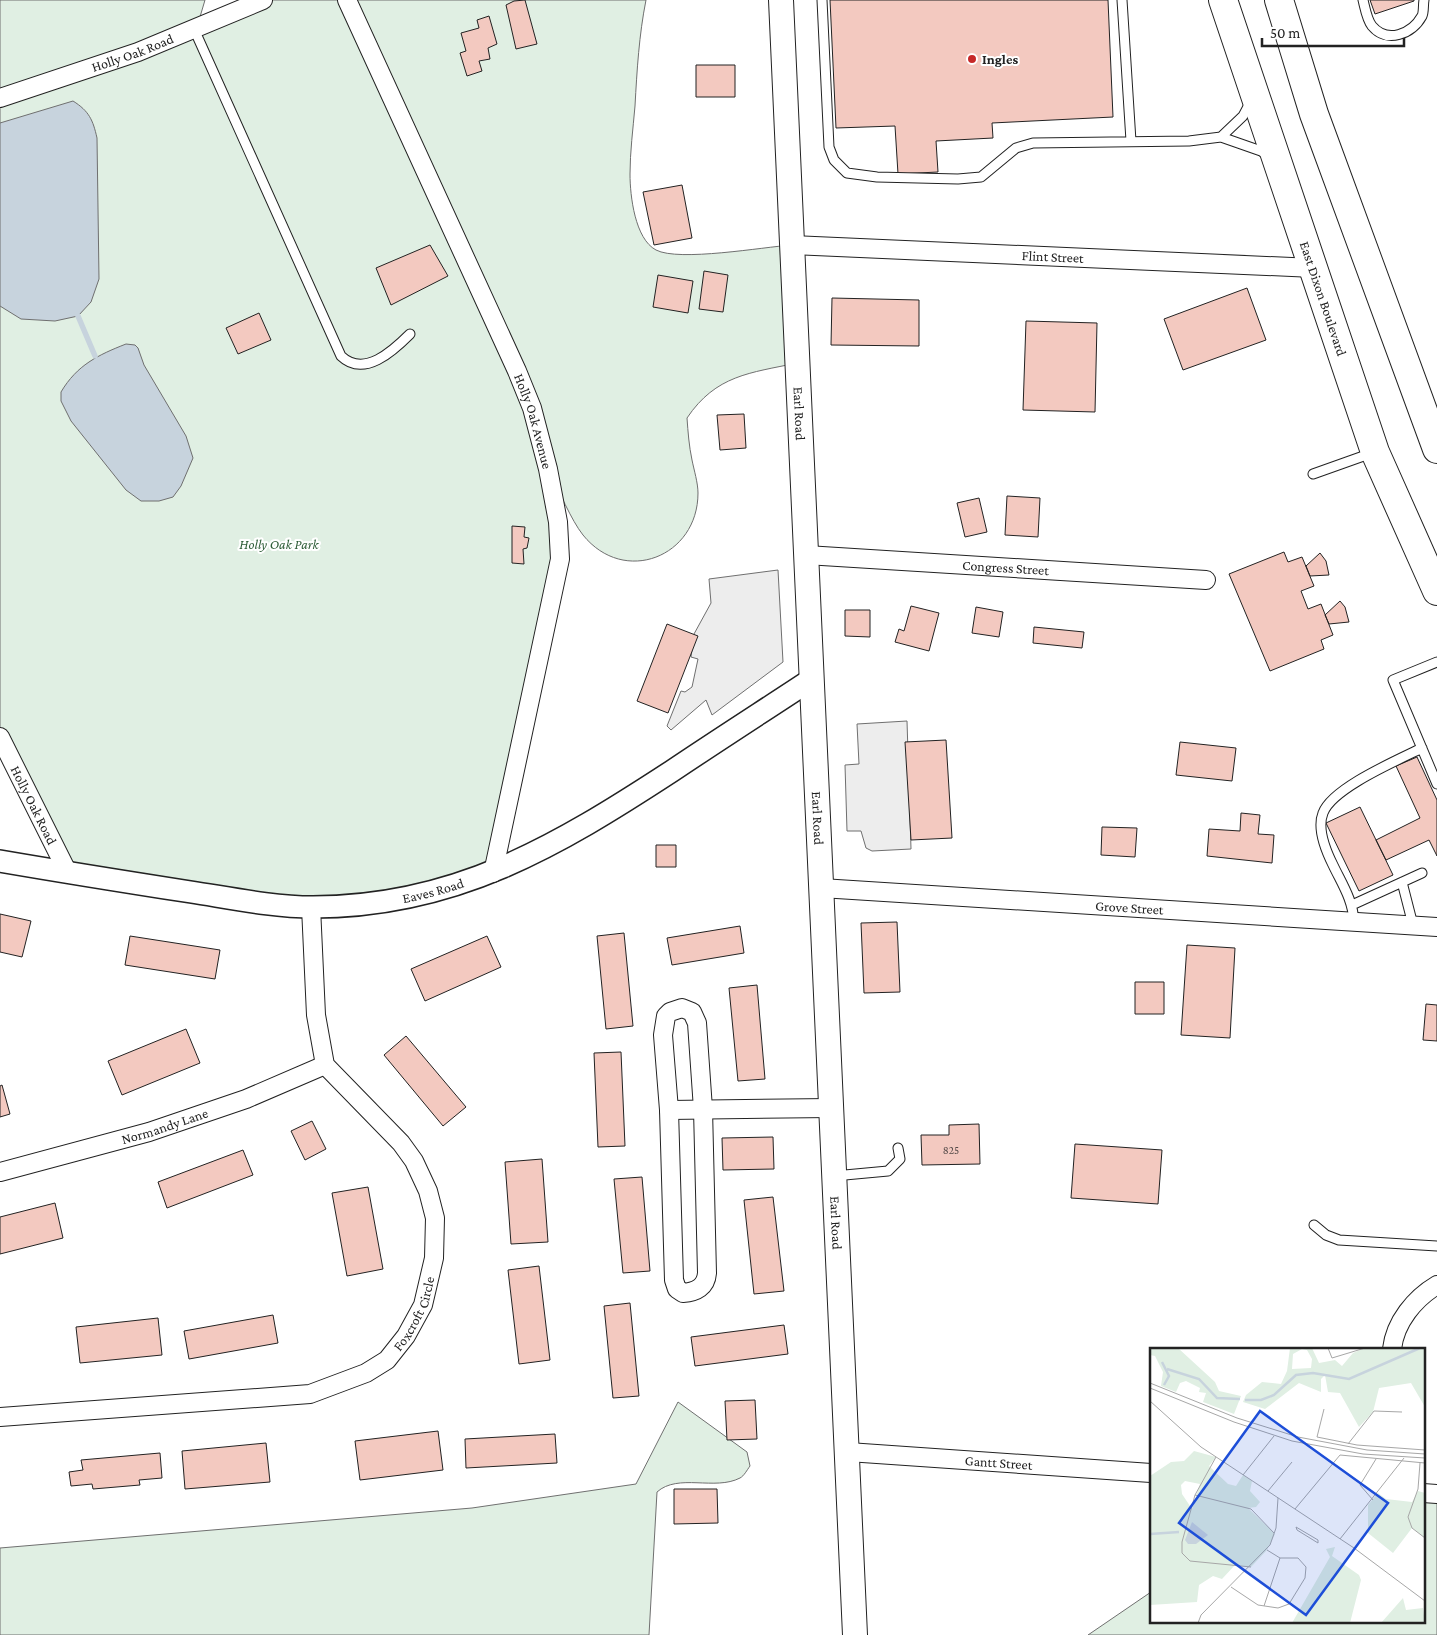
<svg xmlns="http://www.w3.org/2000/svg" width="1437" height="1635" font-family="'Crimson Pro',serif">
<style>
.green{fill:#e0efe3;stroke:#6f6f6f}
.parking{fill:#ededed;stroke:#6f6f6f}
.water{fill:#c7d3dd;stroke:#6f6f6f}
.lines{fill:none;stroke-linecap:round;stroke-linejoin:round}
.stream{stroke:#c7d3dd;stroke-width:5.5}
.building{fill:#f3c9c0;stroke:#222}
.service-casing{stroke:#222;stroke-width:11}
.minor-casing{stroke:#222;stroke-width:20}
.tertiary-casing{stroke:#222;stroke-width:24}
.secondary-casing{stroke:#222;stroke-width:26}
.trunk-casing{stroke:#222;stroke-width:30}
.service{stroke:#fff;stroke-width:9}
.minor{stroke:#fff;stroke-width:18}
.tertiary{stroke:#fff;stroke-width:21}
.secondary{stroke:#fff;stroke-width:24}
.trunk{stroke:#fff;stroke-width:28}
.poi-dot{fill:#c62828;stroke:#fff;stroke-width:2}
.labels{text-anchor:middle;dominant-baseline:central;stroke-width:4;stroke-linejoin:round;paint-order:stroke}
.number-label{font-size:11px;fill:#564c4a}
.street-label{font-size:14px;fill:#222;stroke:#fff}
.poi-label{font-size:14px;font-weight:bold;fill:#222;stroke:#fff;text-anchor:start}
.park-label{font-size:14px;font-style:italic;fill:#2f5e38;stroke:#fff}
.inset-river{fill:none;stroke:#c7d3dd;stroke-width:2.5}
.inset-road{fill:none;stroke:#a7a7a7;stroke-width:1}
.view{fill:#1d4ed8;fill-opacity:0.15;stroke:#1d4ed8;stroke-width:2.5}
.inset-edge{fill:none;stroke:#222;stroke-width:2.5}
</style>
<rect width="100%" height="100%" fill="#fff"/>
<path class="green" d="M0,0H205L197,27L263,0H646C639,35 637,70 635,106C633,129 630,152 630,174C630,196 635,239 656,250C679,262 763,247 792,245L797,363C750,373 716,375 687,418C688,432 689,446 692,460C694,470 698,483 698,493C698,557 624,586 583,535C571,520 559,490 549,472L558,522L493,873L367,905L68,873L0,737Z
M678,1402L747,1452L750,1466C747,1470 744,1476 740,1478C715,1491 678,1473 657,1492L649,1635H0V1548L472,1508L636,1484Z
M1423,1493L1437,1494V1635H1088L1151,1592V1621H1423Z"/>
<path class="parking" d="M778,570L783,662L712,715L706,700L671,730L667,726L681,691L685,692L692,687L698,659L691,657L694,634L711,603L709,579Z
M907,721L911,849L872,851L866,848L861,831H847L845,765L859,764L857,724Z"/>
<path class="water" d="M73,101C89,111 93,120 97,138L99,279L91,302L78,316L55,321L21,319L0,306V123Z
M126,344L135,345L138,348L144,365L186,436L193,458L181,486L173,497L159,501H141L126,490L71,421L61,401V392C77,365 98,355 126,344Z"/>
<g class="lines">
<path class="stream" d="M78,316L95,356"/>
</g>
<path class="building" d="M525,0L537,44L516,49L506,5L514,1Z
M830,0H1108L1113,117L992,123L993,138L936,141L938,172L898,174L895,126L836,128Z
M1370,0H1414V1L1375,14Z
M489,16L497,44L488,48L490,59L479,61L482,71L467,76L460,53L466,51L461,33L479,28L477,20Z
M696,65H735V97H696Z
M682,185L692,238L654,245L643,192Z
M430,245L448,276L391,305L376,268Z
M704,271L728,275L723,312L699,309Z
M658,275L693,281L688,313L653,307Z
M1247,288L1266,340L1183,370L1164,319Z
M832,298L919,300V346L831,345Z
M259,313L271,340L238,354L226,328Z
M1026,321L1097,323L1095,412L1023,410Z
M744,414L746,448L720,450L717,415Z
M1007,496L1040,498L1038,537L1005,535Z
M979,498L987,532L965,537L957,503Z
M512,526L525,527L524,537L529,538L527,548L523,549L524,564L512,563Z
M1284,552L1288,562L1302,557L1314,586L1301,591L1308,609L1321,604L1333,635L1321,640L1324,649L1270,671L1229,574Z
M1320,553L1326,561L1329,575L1310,576L1306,566Z
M1340,601L1345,607L1349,622L1329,624L1325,615Z
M911,606L939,613L929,651L895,642L899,629L904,631Z
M976,607L1003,612L999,637L972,633Z
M845,610H870V637L845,636Z
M667,624L698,636L668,713L637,701Z
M1034,627L1084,632L1082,648L1033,643Z
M946,740L952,838L911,840L905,742Z
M1180,742L1236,748L1232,781L1176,775Z
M1417,757L1437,800V856L1429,840L1386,860L1376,840L1420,818L1396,766Z
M1360,807L1393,875L1359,891L1326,823Z
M1241,813L1260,815L1258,834L1274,835L1272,863L1207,856L1209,829L1240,831Z
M1102,827L1137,828L1135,857L1101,855Z
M656,845H676V867H656Z
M0,914L31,921L22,957L0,952Z
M897,922L900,992L864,993L861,923Z
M740,926L744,953L672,965L667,938Z
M624,933L633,1026L606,1029L597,936Z
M130,936L220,950L215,979L125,965Z
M487,936L501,967L425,1001L411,969Z
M1187,945L1235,948L1230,1038L1181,1035Z
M1135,982H1164V1014H1135Z
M757,985L765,1079L738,1081L729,988Z
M1426,1004L1437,1005V1041L1423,1040Z
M186,1029L200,1063L122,1095L108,1061Z
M406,1036L466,1107L443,1126L384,1055Z
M621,1052L625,1146L598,1147L594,1053Z
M2,1085L10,1114L0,1117V1086Z
M312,1121L326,1149L305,1160L291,1131Z
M979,1124L980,1164L922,1165L921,1135H949V1125Z
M773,1137L774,1169L723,1170L722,1138Z
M1075,1144L1162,1150L1158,1204L1071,1198Z
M243,1150L253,1175L167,1208L158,1182Z
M542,1159L548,1242L511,1244L505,1162Z
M642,1177L650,1271L623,1273L614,1179Z
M368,1187L383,1269L347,1276L332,1193Z
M773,1197L784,1291L754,1294L744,1200Z
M55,1203L63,1238L0,1254V1217Z
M539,1266L550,1360L519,1364L508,1270Z
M630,1303L639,1396L613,1398L604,1306Z
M273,1315L278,1343L189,1359L184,1331Z
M158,1318L162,1355L80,1363L76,1327Z
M784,1325L788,1354L695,1366L691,1337Z
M755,1400L757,1439L727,1440L725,1401Z
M438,1431L443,1470L360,1480L355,1441Z
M555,1434L557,1463L466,1468L465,1439Z
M266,1443L270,1482L185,1489L182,1451Z
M160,1453L162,1478L139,1480L140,1485L93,1489L92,1484L71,1486L69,1472L83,1470L81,1460Z
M674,1489H717L718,1523L674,1524Z"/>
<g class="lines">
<defs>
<path id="service" d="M822,0L829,147L834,160L847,173L877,177L958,179L981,177L1016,148L1033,143L1189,141L1221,137L1261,151L1269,156
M1122,0L1131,141
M1363,0C1365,8 1367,20 1372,26C1387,44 1412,34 1422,16C1424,12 1423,5 1424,0
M194,29L341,356C364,378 393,351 410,334
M1221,137L1243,116L1251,101
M1313,474L1372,453
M1437,662L1393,680L1437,784
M1402,882L1413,925
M1352,905L1422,873
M1354,922C1353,900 1342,884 1333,865C1326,851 1317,828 1323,813C1332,788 1398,760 1422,748
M834,1176L888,1171L900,1159L898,1148
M1314,1225L1326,1235L1339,1240L1437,1246"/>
<g id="minor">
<path id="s1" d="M347,0L517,371L532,408L548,469L558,522L560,559L493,873"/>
<path id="s2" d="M0,98L138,52L263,0"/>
<path id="s3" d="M792,245L1314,268"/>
<path id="s4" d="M806,555L1206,580"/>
<path id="s5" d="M0,737L68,873"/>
<path id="s6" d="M821,888L1437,927"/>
<path d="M682,1008L692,1012L697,1023L703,1109L707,1273C706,1287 696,1292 683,1293L677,1289L674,1280L669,1110L663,1035L666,1016L670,1012Z"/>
<path d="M669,1110L831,1108"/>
<path id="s7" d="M0,1172L149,1132L246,1099L325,1065"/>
<path d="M1392,1349C1395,1322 1415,1298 1437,1285"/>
<path id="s8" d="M0,1417L310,1394L366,1373L387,1360L406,1336L423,1305L434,1258L435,1218L428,1191L414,1161L401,1143L325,1065L316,1015L311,907"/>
<path id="s9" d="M848,1452L1151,1473"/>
<path d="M1423,1493L1437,1494"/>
</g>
<g id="tertiary">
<path id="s10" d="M0,861C64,872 127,882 191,892C230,898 273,907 313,907C455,907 557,846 672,771C718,740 765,710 812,679"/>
</g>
<g id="secondary">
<path id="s11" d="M781,0L855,1635"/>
</g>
<g id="trunk">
<path id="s12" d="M1223,0L1375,452L1437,591"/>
<path d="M1279,0L1314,114L1437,449"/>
</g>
</defs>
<use href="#service" class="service-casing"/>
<use href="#minor" class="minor-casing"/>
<use href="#tertiary" class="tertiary-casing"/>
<use href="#secondary" class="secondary-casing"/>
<use href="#trunk" class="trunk-casing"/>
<use href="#service" class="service"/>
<use href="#minor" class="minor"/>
<use href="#tertiary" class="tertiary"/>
<use href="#secondary" class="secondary"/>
<use href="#trunk" class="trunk"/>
</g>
<circle class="poi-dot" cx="972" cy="59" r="5"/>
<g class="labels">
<g class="number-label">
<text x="951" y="1150">825</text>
</g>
<g class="street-label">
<text stroke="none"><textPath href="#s2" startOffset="140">Holly Oak Road</textPath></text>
<text stroke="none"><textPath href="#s3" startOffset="261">Flint Street</textPath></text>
<text stroke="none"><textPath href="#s12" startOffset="315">East Dixon Boulevard</textPath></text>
<text stroke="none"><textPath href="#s11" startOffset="414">Earl Road</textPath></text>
<text stroke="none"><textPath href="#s1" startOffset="461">Holly Oak Avenue</textPath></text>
<text stroke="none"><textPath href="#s4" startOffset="200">Congress Street</textPath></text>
<text stroke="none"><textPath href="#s5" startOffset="76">Holly Oak Road</textPath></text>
<text stroke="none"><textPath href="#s11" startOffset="819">Earl Road</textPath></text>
<text stroke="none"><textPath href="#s10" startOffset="438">Eaves Road</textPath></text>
<text stroke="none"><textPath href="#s6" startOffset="309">Grove Street</textPath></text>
<text stroke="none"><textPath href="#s7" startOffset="171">Normandy Lane</textPath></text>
<text stroke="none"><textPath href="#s11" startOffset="1224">Earl Road</textPath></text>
<text stroke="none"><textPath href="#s8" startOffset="450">Foxcroft Circle</textPath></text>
<text stroke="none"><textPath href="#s9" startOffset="151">Gantt Street</textPath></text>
</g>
<g class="poi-label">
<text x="982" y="59">Ingles</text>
</g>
<g class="park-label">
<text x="279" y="544">Holly Oak Park</text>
</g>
</g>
<g transform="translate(1150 1348)">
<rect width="275" height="275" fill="#fff"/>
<path d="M0,0H28L65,34L69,43L91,48L84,66L53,54L56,45L49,44L50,40L36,33L30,35L26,44L11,38L13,24L5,8L0,7ZM140,0H162L169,15L185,12L192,18L203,5L215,0H275V59L261,35L229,40L223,64L209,79L190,45L178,44L175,27L171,31V44L149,35L115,61L93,54L96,47L112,34L131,36L137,23ZM152,1L157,2L162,11L161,20L142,21L143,6ZM44,103L66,109L59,118L78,136L86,138L93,127L102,133L100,143L110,154L106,159L98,160L125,186L117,202L101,219L85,217L72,231L63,228L49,237L47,254L0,257V128L21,114L34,113ZM35,133L50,136L42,161L32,146L31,137ZM268,143L275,145V190L262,180L243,205L218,185V157L228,145L236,151L262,154ZM185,199L182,208L209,227L211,232L200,275H142L180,209L176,201ZM253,250L256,262L273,260L275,275H231Z" fill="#e0efe3" fill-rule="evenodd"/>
<path d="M42,174L58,187L46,196H38L35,192Z" fill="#c7d3dd"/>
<path class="inset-river" d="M12,14L19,28L14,37M17,21L49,31L67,50L90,51M95,52H111L124,47L146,27L163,25L199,31L270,0M0,186L29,184"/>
<path class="inset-road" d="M178,0L182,10L215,0M0,35L87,70L148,89L217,102L275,106M0,40L84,74L142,93L213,106L275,110M0,53L51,99L204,200L275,253M174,61L167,89L207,97L275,102M198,96L224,63L252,64M190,107L275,115M66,109L45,147L32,194V205L40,213L101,219M270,115L268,141L258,169L262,180L275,190M93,127L124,88M118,143L142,114M45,147L101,161L124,185M223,152L210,137L226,111M145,161L190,107M146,179L168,192V195L147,182ZM190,191L254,110M81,239L108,257L128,260L139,256L155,230L156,219L148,210H130L117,202M114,258L130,210M48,275L51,267L120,197L126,180L128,150"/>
<path class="view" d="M110,63L238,155L156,267L29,175Z"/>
<rect width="275" height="275" class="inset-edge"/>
</g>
<path d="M1262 38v8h142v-8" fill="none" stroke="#222222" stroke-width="2.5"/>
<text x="1270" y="38" font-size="15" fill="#222222" stroke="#ffffff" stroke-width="4" paint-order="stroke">50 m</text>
</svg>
